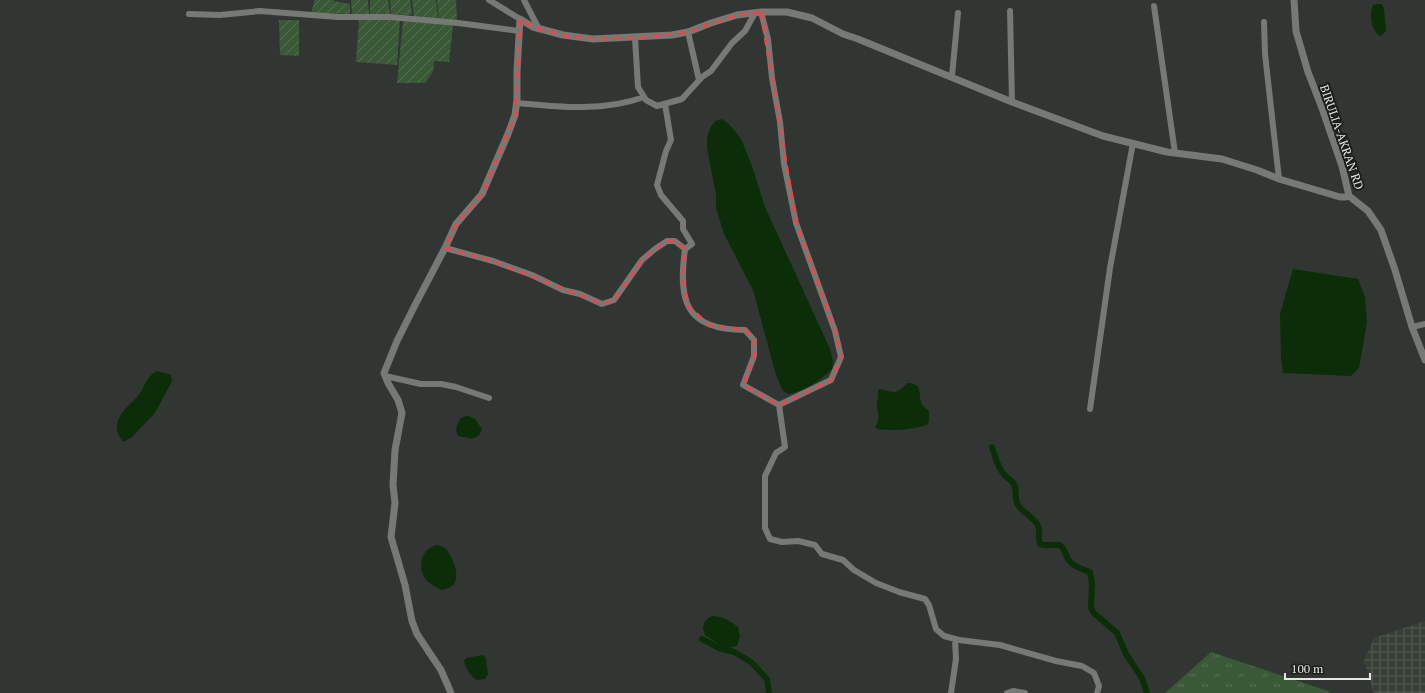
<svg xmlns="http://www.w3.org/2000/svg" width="1425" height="693" font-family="'PT Serif',serif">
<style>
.industrial{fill:url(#industrial-grid)}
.grass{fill:url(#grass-tufts)}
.garden{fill:url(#garden-furrows)}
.water{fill:#0b2e09}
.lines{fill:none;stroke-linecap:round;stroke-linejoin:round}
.canal{stroke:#0b2e09;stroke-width:6}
.minor{stroke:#777976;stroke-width:6}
.tertiary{stroke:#777976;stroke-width:7}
.marked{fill:none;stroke:#d94e4e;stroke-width:3;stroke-dasharray:8 5;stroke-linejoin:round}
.labels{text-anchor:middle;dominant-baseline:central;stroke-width:4;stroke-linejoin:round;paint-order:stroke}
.street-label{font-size:12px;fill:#e4e7e4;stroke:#1b1d1b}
</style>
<defs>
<pattern id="industrial-grid" width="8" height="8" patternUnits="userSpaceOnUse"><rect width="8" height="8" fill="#374036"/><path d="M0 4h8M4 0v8" fill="none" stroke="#545c53"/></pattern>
<pattern id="grass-tufts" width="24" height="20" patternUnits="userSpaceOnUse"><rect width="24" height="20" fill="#3a5937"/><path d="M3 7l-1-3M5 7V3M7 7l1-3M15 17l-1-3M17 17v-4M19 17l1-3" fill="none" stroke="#567154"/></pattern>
<pattern id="garden-furrows" width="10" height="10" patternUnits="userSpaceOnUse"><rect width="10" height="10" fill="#3a5937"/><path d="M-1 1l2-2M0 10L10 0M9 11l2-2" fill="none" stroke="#567154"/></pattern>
</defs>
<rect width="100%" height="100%" fill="#323632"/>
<path class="industrial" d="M1425,621V693H1374L1364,661L1374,638Z"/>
<path class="grass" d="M1211,652L1328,691L1330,693H1165Z"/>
<path class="garden" d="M314,0H333L334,1L350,4V14L311,13L314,3Z
M351,0H368L369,14H352Z
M370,0H388L390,14H370Z
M390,0H410L412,14L408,15L391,14Z
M412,0H436L438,19L414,17Z
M437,0H456L457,21L439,19Z
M359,19L400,20L397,65L356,62Z
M279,20H299V56L280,55Z
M403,21L453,25L449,62L434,61L433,72L425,83H397Z"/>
<path class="water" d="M1377,4H1382L1384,9L1386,31L1381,36C1371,33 1369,14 1373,5Z
M722,119L730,125L741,139L751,163L765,207L830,349L833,361L832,369C819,381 806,391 788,394L783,391L776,375L753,290L724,234L716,208V195L707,148V138L710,128L715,121Z
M1293,269L1358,279L1365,297L1367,323L1359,368L1351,376L1283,373L1281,359L1280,314Z
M157,371L171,375L172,381L170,385L155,413L131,438L123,442C119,437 116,431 117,425C119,410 135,402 142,390C146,382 149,375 157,371Z
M908,383C926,384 916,397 923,406C925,408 927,409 929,411V422L927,425C911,430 893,431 877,429L875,427C882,415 876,413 877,403C878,398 878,394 878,389C884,389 892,394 898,391C902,389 904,385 908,383Z
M469,416L475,419L482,429C479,438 474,440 465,437C463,437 461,437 459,436C453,432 458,419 463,417C464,416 468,416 469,416Z
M438,545C441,546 444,547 446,549C453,557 461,576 453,585C450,588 446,589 442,590C437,588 432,585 428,582C416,570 420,547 438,545Z
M713,616C723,616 730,621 738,627L740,637L737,646L728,648L723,647L705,635L703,628L704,623L708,618Z
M483,655L486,658L488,674L485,679L477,680C471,677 465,668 464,660L466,658Z"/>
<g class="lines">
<path class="canal" d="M992,447C995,456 997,466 1003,473C1006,478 1011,479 1014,484C1017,491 1014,498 1018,505C1023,513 1034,517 1038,526C1041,531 1037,538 1040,544L1044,545H1060C1065,549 1065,554 1068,559C1073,567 1082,569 1090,572L1092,584L1091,608L1094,613L1117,633L1126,654L1142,678L1147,693
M702,639L719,648L734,652L751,662L767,679L769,693"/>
<path class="minor" d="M489,0L520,19
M524,0L539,29
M1154,6L1175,153
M1010,11L1012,102
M761,12L768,39L772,78L780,122L784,164L796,223L835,331L841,357L831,380L779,405L785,447L776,453L765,476V528L770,539L782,542L798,541L815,545L822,554L843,560L854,570L876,583L899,592L925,599L929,605L936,629L944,636L959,640L1000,645L1056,661L1082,666L1094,673L1099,686L1097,693
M189,14L220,15L260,11L338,17H390L458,23L519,31
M1264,22L1265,54L1279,179
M688,32L699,80
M635,38L638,87L646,100L657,106L682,99L702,77L711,71L732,43L745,31L755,13
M952,76L958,13
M517,103C559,107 603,112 644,97
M665,104L671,140L666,151L657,185L661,195L683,221V229L692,244L685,249
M445,248L493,261L532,275L563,290L580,294L602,304L614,300L642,260L655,249L667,241H675L685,249C678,301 685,330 745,330L754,340V356L743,385L779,405
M1412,327L1425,324
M385,376L421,384H441L456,387L489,398
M1090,409L1110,268L1133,143
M951,693L956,659L955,639
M1007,693L1013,691L1025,693"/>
<path class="tertiary" d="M1294,0L1296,31L1308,72L1322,108L1342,166L1349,196L1368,211L1381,230L1395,270L1412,327L1425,360
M451,693L441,670L417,634L412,621L405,585L391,537L395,503L393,485L395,450L402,413L398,400L388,383L384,373L397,341L414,307L445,248L456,224L482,194L508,134L515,115L517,100V71L520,19L533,27L563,35L593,39L672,35L688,32L711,23L737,15L761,12H787L812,18L843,34L858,39L1012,102L1103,136L1167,152L1222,159L1257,170L1279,179L1340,197H1345L1349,196"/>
</g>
<path class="marked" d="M761,12L796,223L835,331L841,357L831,380L779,405L743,385L754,356V340L745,330L709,325L687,305L682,273L685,249L675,241H667L655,249L642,260L614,300L602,304L493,261L445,248L456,224L482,194L515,115L520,19L533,27L563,35L593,39L635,38L688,32L737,15Z"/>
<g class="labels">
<g class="street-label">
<text transform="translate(1342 137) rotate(71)">BIRULIA-AKRAN RD</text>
</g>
</g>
<path d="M1285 673v6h85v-6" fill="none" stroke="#e4e7e4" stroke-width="2"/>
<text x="1291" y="673" font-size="12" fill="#e4e7e4" stroke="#1b1d1b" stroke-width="3" paint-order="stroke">100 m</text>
</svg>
